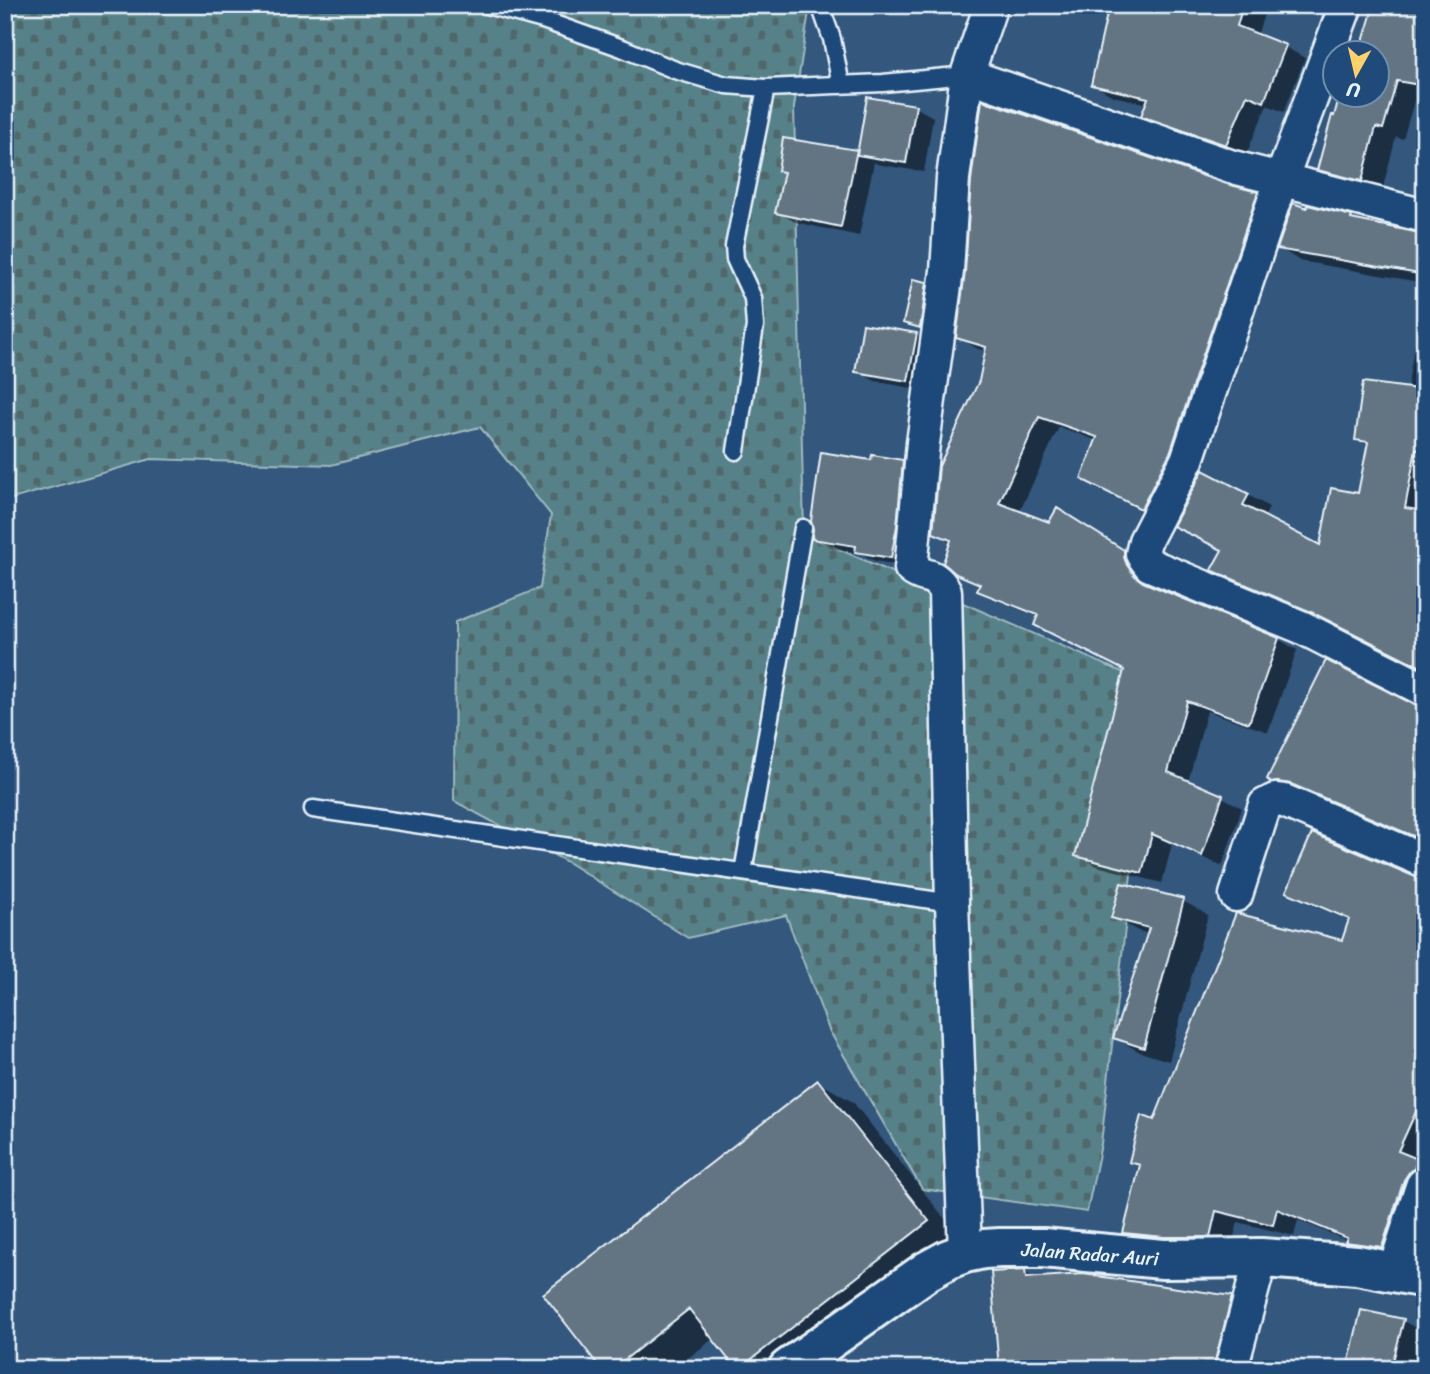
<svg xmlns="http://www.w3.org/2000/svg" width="1430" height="1374" font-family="Sriracha,sans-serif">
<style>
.cemetery{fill:url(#cemetery-stones);stroke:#a0b9c0;stroke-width:2}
.shadow{fill:#0007}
.building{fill:#637483;stroke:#e8f1f8;stroke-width:2}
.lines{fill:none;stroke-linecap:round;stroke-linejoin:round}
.lane-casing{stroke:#e8f1f8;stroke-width:21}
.street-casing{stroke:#e8f1f8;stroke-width:37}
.secondary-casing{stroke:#e8f1f8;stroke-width:44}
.lane{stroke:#1f4a7a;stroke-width:16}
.street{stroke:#1f4a7a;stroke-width:32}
.secondary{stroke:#1f4a7a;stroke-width:38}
.labels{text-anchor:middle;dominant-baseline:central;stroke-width:5;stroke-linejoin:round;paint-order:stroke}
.street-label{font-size:19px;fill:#e8f1f8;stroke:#1f4a7a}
</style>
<defs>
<pattern id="cemetery-stones" width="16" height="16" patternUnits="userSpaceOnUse" patternTransform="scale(1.75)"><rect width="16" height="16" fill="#578188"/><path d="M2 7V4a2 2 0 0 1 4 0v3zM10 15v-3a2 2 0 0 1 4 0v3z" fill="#4f676c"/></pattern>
</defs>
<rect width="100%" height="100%" fill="#33577d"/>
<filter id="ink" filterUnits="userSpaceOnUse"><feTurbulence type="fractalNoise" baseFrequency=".0143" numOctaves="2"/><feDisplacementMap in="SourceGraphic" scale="14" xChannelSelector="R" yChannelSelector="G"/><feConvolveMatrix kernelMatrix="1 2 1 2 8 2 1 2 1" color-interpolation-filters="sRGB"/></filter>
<g filter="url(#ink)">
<path class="cemetery" d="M5,5H810L794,107L804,534L1152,685L1101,1144L1087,1212L922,1189L829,1030L786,915L688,938L569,863L454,801L455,622L540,588L551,515L480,427L331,465L151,459L5,501Z"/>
<path class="shadow" d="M1111,5H1267L1257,36L1285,47L1305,58L1284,112L1267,105L1246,155L1163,127L1143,115L1148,104L1113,96L1093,85Z
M1376,5H1425V92L1417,91L1403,139L1396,137L1382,191L1339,180L1319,169L1378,94V52H1362Z
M915,107L933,117L924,172L877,164L874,162L859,236L795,222L777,212L785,173L780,170L856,151L859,153Z
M1226,186L1257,194L1276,205L1161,519L1103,489L1098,441L1059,427L1019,513L1049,525L1077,522L1143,562L1146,578L1154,588L1278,639L1297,650L1268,732L1207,711L1188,782L1222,797L1242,808L1222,866L1172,844L1162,883L1097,866L1078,855L1126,670L1039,617L999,601L979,590L981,586L957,573L952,543L935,533L980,382L987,351L978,349L958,337Z
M1351,218L1358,222L1425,238V669L1333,622L1235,582L1214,570L1223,551L1197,537L1248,495L1269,507L1264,518L1322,547L1360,495L1369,446L1357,439L1407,390L1425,283L1300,261L1279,248Z
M926,284L935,289L929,332L913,327L905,322Z
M916,335L934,345L926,391L875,381L857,371Z
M873,462H902L920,472L909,567L875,561L860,553L832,548L814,538L815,529Z
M1417,708L1425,710V842L1314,795L1300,793L1294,794L1272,781Z
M1418,880L1425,881V1151L1420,1162L1425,1165V1194L1403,1259L1368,1254L1348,1241L1298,1220L1294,1236L1238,1222L1231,1248L1147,1245L1125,1232L1141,1168L1131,1161L1155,1122L1343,942L1350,921L1310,904L1289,892Z
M1183,901L1208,915L1169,1061L1140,1052L1115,1038L1149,934L1138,931L1113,917Z
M818,1082L853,1102L963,1242L800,1369H738L714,1338L674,1369H604Z
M1024,1272L1037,1279L1231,1298L1250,1309L1234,1369H975L976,1360L1001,1364Z
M1403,1321L1425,1333L1415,1369H1335V1365L1349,1368Z
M840,1361L853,1369H832Z"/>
<path class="building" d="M1109,5H1243L1237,26L1286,45L1264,102L1247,95L1226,145L1141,116L1148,98L1091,85Z
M1374,5H1425V86L1397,81L1383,129L1376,127L1362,181L1317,170L1332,115L1334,116L1340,94H1377V52H1360Z
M867,97L916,105L906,163L857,155Z
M982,100L1227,184L1258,192L1170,453L1141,509L1081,479L1097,437L1039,417L999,503L1049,522L1057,508L1124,550V557L1127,565L1135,576L1143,582L1279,638L1249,723L1187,701L1168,772L1223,795L1202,856L1152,834L1142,873L1075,856L1124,670L1034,625L1038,615L977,591L980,584L956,574L943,563L951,540L933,533L939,466L979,381L986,347L956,338L965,272L971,180Z
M783,138L857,150L841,227L775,213L784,172L778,171Z
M1293,203L1307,208L1308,205L1352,216L1351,219L1425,234V275L1277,249Z
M913,279L927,282L920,328L903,323Z
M863,324L917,333L908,381L855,372Z
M1363,382L1425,390V448L1420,447L1419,449H1416L1405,508L1425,511V669L1309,611L1211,570L1222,550L1173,526L1203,470L1249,494L1243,505L1320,545L1331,488L1358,493L1368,442L1355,440Z
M821,452L871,460L872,455L903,460L897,526L891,558L855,552L856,546L812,539L813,529L811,521Z
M1326,660L1417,706L1425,708V841L1291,784L1277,782L1271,783L1267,779Z
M1312,833L1418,878L1425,879V1092L1398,1151L1418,1159L1414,1169L1410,1171L1404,1180L1382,1247L1345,1242L1347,1238L1277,1209L1273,1225L1216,1211L1210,1237H1164L1123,1233L1140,1165L1129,1162L1141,1115L1154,1120L1236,913L1342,940L1349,919L1286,892Z
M1121,883L1184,899L1144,1048L1113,1038L1149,928L1111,918Z
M818,1080L929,1221L739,1369H736L689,1309L613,1369H601L543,1294Z
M1025,1270L1026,1278L1083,1274L1232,1296L1213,1369H999L991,1272Z
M1361,1310L1404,1319L1391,1369H1347Z"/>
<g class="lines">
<defs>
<path id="lane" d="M487,5L543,20L622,48L675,70L726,85L766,88L883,83L967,75
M820,5L832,39L841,85
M736,451L755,326L753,298L735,259L734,246L766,88
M313,809L952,903
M743,872L803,528"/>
<path id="street" d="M1346,5L1281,180L1187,460L1145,541L1142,554L1150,565L1301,627L1425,690
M967,75L1233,167L1425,216
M1236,895L1265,805L1275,800L1284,801L1425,861
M965,1253L952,903L945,591C932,570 925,580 911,568L923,443L947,271L953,178L967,75L991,5
M1231,1369L1261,1258"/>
<path id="secondary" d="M1397,1272L1425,1187
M788,1369L927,1271L949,1259L965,1253L984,1249L1000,1248H1043L1163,1259L1261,1258L1290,1260L1357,1265L1425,1278"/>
</defs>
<use href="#lane" class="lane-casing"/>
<use href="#street" class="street-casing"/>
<use href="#secondary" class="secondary-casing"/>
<use href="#lane" class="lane"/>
<use href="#street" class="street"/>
<use href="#secondary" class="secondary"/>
</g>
</g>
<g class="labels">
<g class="street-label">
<text transform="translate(1090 1254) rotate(4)">Jalan Radar Auri</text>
</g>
</g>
<rect width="1430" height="1374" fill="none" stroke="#1f4a7a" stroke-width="28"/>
<rect x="14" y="14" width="1402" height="1346" fill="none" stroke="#e8f1f8" stroke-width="2.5" filter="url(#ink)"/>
<g transform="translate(1356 74) rotate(188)"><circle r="33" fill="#1f4a7a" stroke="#6f8dac" stroke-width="2"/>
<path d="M0-5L12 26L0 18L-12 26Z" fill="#ffd166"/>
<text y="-10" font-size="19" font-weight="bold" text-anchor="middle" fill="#e8f1f8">U</text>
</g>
</svg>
